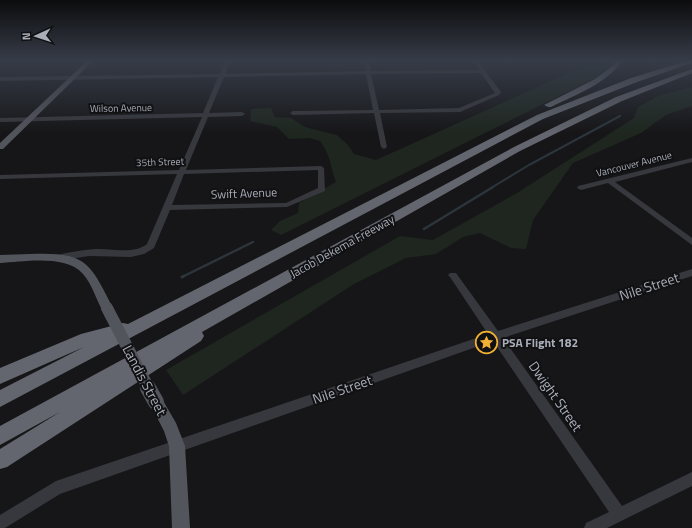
<svg xmlns="http://www.w3.org/2000/svg" width="692" height="528" font-family="'Titillium Web',sans-serif">
<style>
.green{fill:#1e261f}
.lines{fill:none;stroke-linecap:round;stroke-linejoin:round}
.stream-far3{stroke:#2c353c;stroke-width:1.5}
.stream-far2{stroke:#2c353c;stroke-width:2}
.stream-far1{stroke:#2c353c;stroke-width:2.5}
.stream{stroke:#2c353c;stroke-width:3}
.minor{fill:#37383d;fill-rule:evenodd}
.major{fill:#53555c;fill-rule:evenodd}
.highway{fill:#63666e;fill-rule:evenodd}
.major-bridge-far1{stroke:#53555c;stroke-width:12}
.major-bridge{stroke:#53555c;stroke-width:16}
.labels{text-anchor:middle;dominant-baseline:central;stroke-width:4;stroke-linejoin:round;paint-order:stroke}
.far-street-label{font-size:10px;fill:#a8adb8;stroke:#111113}
.street-label{font-size:12px;fill:#a8adb8;stroke:#111113}
.poi-label{font-size:12px;font-weight:bold;fill:#a8adb8;stroke:#111113;text-anchor:start}
.near-street-label{font-size:14px;fill:#a8adb8;stroke:#111113}
</style>
<rect width="100%" height="100%" fill="#161618"/>
<path class="green" d="M604,60L613,61L595,78L281,235L271,230L280,221L298,213L299,203L336,182C330,166 331,156 320,141L309,138L289,139L277,127L250,121L251,109L271,108L275,117L291,118L305,127L337,135L348,145L354,154L376,160L573,71Z
M692,87V106L666,115L641,133L573,163L533,220L526,249L511,248L480,233L463,237L436,254L406,258L354,284L183,395L166,370L400,236L433,240L517,193L634,118L638,107L660,95Z"/>
<g class="lines">
<path class="stream-far3" d="M652,64L654,60
M618,117L620,116"/>
<path class="stream-far2" d="M491,188L529,165L620,116"/>
<path class="stream-far1" d="M424,229L493,187
M182,277L253,242"/>
<path class="stream" d="M182,277L184,276"/>
<path class="minor" d="M226,60H230L225,74L366,71L364,60H368L371,71L479,70L473,60H477L501,92L499,95L460,112L380,113L387,147L384,149L381,147L374,113L293,115L290,113L293,111L373,110L366,74L224,77L209,113L242,112L245,114L242,116L208,117L186,170L321,166L324,168L325,191L287,207L170,210L154,248L144,254L131,257L89,256L58,261L55,260L54,258L55,256C68,252 82,250 95,249C113,248 133,255 147,244L177,174L0,179V175L179,170L202,117L0,122V118L203,113L218,77L0,81V77L220,74ZM481,73L495,93L459,108L379,110L371,74ZM318,170V188L286,203L172,205L184,174Z
M692,158V162L615,182L692,238V245L608,183L581,190L577,188L578,186Z
M692,269V276L503,338L622,506L692,472V486L607,528H584L586,523L609,512L493,341L60,494L5,528H0V515L56,481L488,334L450,277L448,275L450,273H456L498,331Z"/>
<path class="major" d="M88,60H94L3,149H0V143Z
M30,254C86,252 89,261 113,308L111,312L107,313L103,312C96,299 92,284 83,274C66,254 23,262 0,263V255Z
M156,395L161,397L176,423L185,446L190,528H172L169,446L164,431L149,402L151,397Z"/>
<path class="highway" d="M617,60H623C606,84 577,94 551,107H548L544,105L595,79L612,66Z
M689,60H692V63L637,82L543,119L0,407V390L84,347L0,384V368L81,334L123,323L128,324L537,115L631,78Z
M692,69V73L622,101L520,151L202,332L204,336L201,341L7,467L0,469V449L60,412L0,445V426L514,147L616,97Z"/>
<path class="major-bridge-far1" d="M107,308L149,389"/>
<path class="major-bridge" d="M148,388L156,402"/>
</g>
<linearGradient id="sky" x2="0" y2="1"><stop stop-color="#0c0c0d"/><stop offset="0.45" stop-color="#363c48"/><stop offset="1" stop-color="#363c48" stop-opacity="0"/></linearGradient>
<rect width="692" height="134" fill="url(#sky)"/>
<defs>
<symbol id="sight-ring" viewBox="-11 -11 22 22"><circle r="9.5" fill="#111113" stroke="#f2b134" stroke-width="1.5"/><path d="M0-6L1.8-2.2L6-1.7L2.9 1.2L3.7 5.4L0 3.3L-3.7 5.4L-2.9 1.2L-6-1.7L-1.8-2.2Z" fill="#f2b134"/></symbol>
</defs>
<g fill-rule="evenodd">
<use href="#sight-ring" x="474" y="330" width="25" height="25"/>
</g>
<g class="labels">
<g class="far-street-label">
<text transform="translate(121 108) rotate(-1)">Wilson Avenue</text>
<text transform="translate(160 162) rotate(-2)">35th Street</text>
<text transform="translate(634 164) rotate(-14)">Vancouver Avenue</text>
</g>
<g class="street-label">
<text transform="translate(244 193) rotate(-2)">Swift Avenue</text>
<text transform="translate(342 246) rotate(-29)">Jacob Dekema Freeway</text>
</g>
<g class="poi-label">
<text x="502" y="342">PSA Flight 182</text>
</g>
<g class="near-street-label">
<text transform="translate(649 286) rotate(-18)">Nile Street</text>
<text transform="translate(145 380) rotate(62)">Landis Street</text>
<text transform="translate(342 389) rotate(-19)">Nile Street</text>
<text transform="translate(556 396) rotate(55)">Dwight Street</text>
</g>
</g>
<g transform="translate(36 36) rotate(267)" stroke="#111113" stroke-width="3" paint-order="stroke">
<path d="M0-3L7 15L0 10L-7 15Z" fill="#a8adb8"/>
<text y="-6" font-size="11" font-weight="bold" text-anchor="middle" fill="#a8adb8">N</text>
</g>
</svg>
